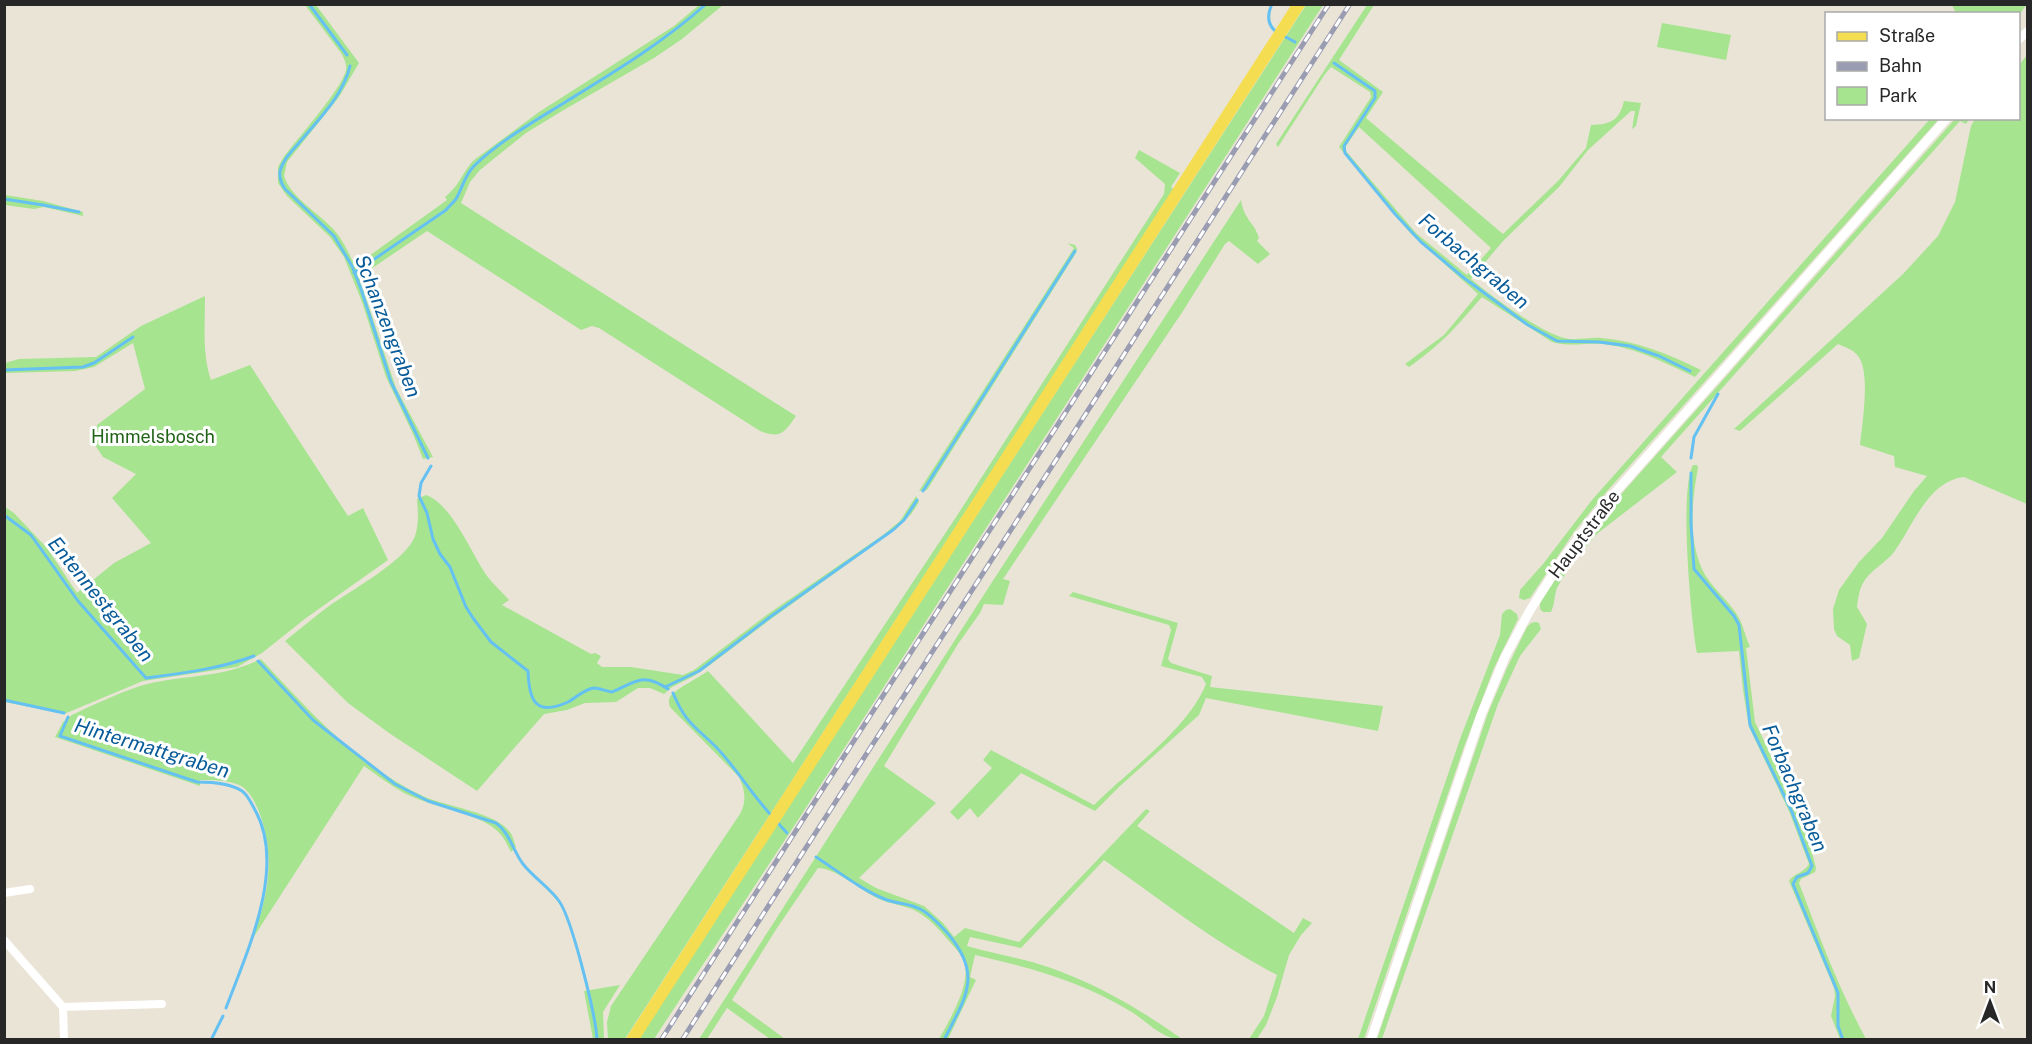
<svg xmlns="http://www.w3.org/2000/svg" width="2032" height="1044" font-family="'Public Sans',sans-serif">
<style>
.green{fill:#a6e490;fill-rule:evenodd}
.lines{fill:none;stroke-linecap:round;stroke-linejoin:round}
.stream{stroke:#64c1f2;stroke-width:3}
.minor{stroke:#fff;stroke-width:8}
.tertiary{stroke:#fff;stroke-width:9}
.primary{stroke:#f5dd51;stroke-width:12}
.rail-casing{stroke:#9a9cb2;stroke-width:5}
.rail{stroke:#fff;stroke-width:3;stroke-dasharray:9;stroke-linecap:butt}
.labels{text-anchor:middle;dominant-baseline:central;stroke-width:6;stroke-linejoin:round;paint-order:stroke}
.park-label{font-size:18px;fill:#206416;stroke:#fff}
.street-label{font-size:18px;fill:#272727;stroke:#fff}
.water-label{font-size:20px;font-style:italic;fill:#085b99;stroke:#fff}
</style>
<rect width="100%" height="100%" fill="#eae4d7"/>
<path class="green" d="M2027,4L2019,15L2018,14L1956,13L1952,5Z
M305,5H316L359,63L339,97L287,162L284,176C291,198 319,213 334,230C344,241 349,254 355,266L447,200L445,197C460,185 461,174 474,160L539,112L674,26L699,5H723L682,39L654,58L562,111L526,133L480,170L470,182L461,203L796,416C784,433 781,439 760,431L599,328L592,326L581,330L427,231L359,277L396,388L433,457L423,459L413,434L386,377L362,302L344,257L330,237L287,196L278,183V167L283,158C296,140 342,89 346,70C347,64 344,58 341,53Z
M1306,5H1323L800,817L654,1039L638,1040Z
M1367,5H1374L1339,60L1383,92L1366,118L1503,234L1558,181L1586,148L1591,125C1611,124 1619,121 1624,101L1641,103L1636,126L1632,129L1635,111H1631L1588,150L1559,187L1503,241L1471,279C1491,296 1540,332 1564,338C1576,341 1589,337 1601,338C1637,341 1669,354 1701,370L1695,377C1665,363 1637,348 1603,344C1586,343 1569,347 1552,342L1482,297C1457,326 1441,345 1409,367L1405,364L1444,335L1478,294L1411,234L1339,147L1371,97L1370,92L1331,67L1325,74L1278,147L1276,144ZM1359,127L1491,248L1467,275L1416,233L1346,151V146Z
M1662,23L1731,35L1726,60L1657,47Z
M2027,55V504L1964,477C1928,481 1913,526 1894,552C1885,564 1869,570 1862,585C1859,591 1858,600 1857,607L1867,624L1859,658L1852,661L1850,645L1837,636L1834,629L1833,609L1839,590L1859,562L1882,538L1914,491L1927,476L1895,467L1894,456L1860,445C1862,424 1871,372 1858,356C1854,350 1845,347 1838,344L1740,431L1734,429L1903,274L1938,236L1955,202L1971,126L1975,119L2018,118L2019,65Z
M1930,119H1939L1608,490L1574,532L1530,598L1524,600L1519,598L1520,590L1543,564L1592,500Z
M1955,119H1969L1966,124L1960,121L1661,457L1677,472L1598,533C1583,549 1567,569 1557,588C1554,596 1555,604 1551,612H1543L1540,609V603L1576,548L1600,518Z
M1139,150L1180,173L1171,187L1174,189L625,1039L608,1040L607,1022L611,1006L740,814C747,801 745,790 739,777L670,707C669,703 668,701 670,697C672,691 700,677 708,671L793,763L958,514L1164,194L1165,184L1135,158Z
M5,195L43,201L83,212V216L44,207L34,209L5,205Z
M1241,200C1244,220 1255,223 1259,238L1257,241L1270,254L1258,264L1229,241L1225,244L1183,311L1003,579L1010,581L1003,605L984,604L980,613L958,644L884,766L936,803L859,878L876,888L924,906L943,923L954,937L965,928L1019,942L1146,809L1150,811L1137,826L1294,933L1303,918L1312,923L1301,935L1289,955L1277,997L1266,1025L1257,1039H1249L1264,1016L1277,975C1215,943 1161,900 1104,860L1021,948L970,937L967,946C994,954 1022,958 1048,967C1097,984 1140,1009 1182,1039C1162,1040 1147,1021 1130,1011C1080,981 1031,968 975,955L970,977L976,980L948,1039H939C949,1021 972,983 964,962C961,953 954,947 948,940C937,927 929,918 914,910C903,905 890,904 879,899C861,891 836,868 818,868L777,928L732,1000L785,1039H770L727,1008L707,1039H699L994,579Z
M1067,243L1075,245L1077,249L1076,253L927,490L919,491L1074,248Z
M205,296C205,324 202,354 211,380L250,365L348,516L363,508L388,560L306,618L262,653L237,667L143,681L64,714L5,702V507L14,513L47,548L77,593L114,563L151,543L112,498L136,474L103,457L93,442L97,425L145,389L133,343L94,367L75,371L5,373V363L19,359L96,357L141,326Z
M1693,465H1697L1698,468C1692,499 1688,538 1702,569C1710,586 1726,598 1736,613C1743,623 1745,636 1750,647L1746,648L1755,722L1806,829L1816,868L1815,872L1801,879L1799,883C1819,936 1839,989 1866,1039H1840L1831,1016L1835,996L1834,988L1789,881C1794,873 1804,873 1809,864L1789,811L1749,727L1743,690L1739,651L1697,653C1691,622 1679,489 1693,465Z
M426,495C452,504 471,553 487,576C493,584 502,592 509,600L502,605L591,654L595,653L601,656L597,663L602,667H631L683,675L694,670L768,614L883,535L900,521L916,496L919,502L912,513L896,529L771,619L710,665L694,676L672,687L664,694L650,688H638L616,702L585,703L567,710L544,714L477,791L389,733L348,703L285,641C300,629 314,617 329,606C350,591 407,560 415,536C419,525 418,511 417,499Z
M1073,592L1178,623L1168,659L1171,663L1212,676L1210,687L1383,706L1378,731L1206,698L1199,715L1119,787L1095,811L1021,773L978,818L970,808L958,820L950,812L992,768L983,760L991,750L1094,805C1129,770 1188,729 1206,684L1202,677L1161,666L1171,630L1169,625L1069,596Z
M1510,609L1517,614L1518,619L1494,668L1464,747L1364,1039H1358L1460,739L1500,635L1502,614L1506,610Z
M1536,622L1539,623L1541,629L1520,656L1498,704L1382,1039H1377L1488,713L1507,668L1527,627L1531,623Z
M261,659C309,711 359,767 425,797C446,806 496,813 509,831C513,835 514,842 516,847L511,852C507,844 503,835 495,829C477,813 428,806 404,793C390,785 377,775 364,766L253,938C268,894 275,862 261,817C257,806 251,792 241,786C230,780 212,780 200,780V786L55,737L63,722L72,715C94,704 117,694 140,686C182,674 218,680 261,659Z
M620,985L603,1012L604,1039H593L584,991Z"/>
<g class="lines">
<path class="stream" d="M309,4L347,55
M1272,4C1267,15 1267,26 1278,33
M1284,36L1295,42
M1334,63L1375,91V98L1344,146L1345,153L1395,214L1421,242L1464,278L1528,325L1557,341L1599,342L1630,346L1659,356L1690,371
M350,66C343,96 318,120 298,144C291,152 283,160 280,171C279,178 281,183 285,189L334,236L352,266L361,289L391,382L428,458
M4,199L43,205L79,212
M354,273L446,210C449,206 453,203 456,199C462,189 464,177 473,167C499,141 535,121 567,101C614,72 664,42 706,4
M4,370L83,367L94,363L133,337
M1691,458L1694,437L1718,394
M431,466L421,483L419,496L427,513L433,539L440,554L450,567L466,607L473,618L491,642L528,671C529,700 535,717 568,702C576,698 584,689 594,688C599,688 606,691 612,692C636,682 642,672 668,689
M1691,473V524L1694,569L1734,616L1739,625L1750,725L1792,812L1812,866L1808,873L1797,877L1793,884L1838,993V1026L1843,1040
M923,491L1075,251
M4,515L31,535L78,601L146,678C183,673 219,669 254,656
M258,661L313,720L395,784L428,801L496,823C510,833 513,851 523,864C534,878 549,887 559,901C572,919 596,1016 597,1040
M665,687L699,671L770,617L893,530L904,520L917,500
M673,693C686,724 695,726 717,748C736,768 751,793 770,814
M4,700L64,713
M68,717L60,736L197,782C211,782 230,783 242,791C248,795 251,803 255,810C287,867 247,952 226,1008
M778,823L787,833
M816,857C838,871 861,890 887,900C898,904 911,903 922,910C932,916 941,926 949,935C983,976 965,998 944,1040
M211,1040L223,1016"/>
<path class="minor" d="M4,893L30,889
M4,940L63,1007L64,1040
M63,1007L162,1004"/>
<path class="tertiary" d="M2018,40L2028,31
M1371,1040L1481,715L1505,657L1529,612L1562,560L1597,513L1947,118"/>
<path class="primary" d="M632,1040L1299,4"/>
<defs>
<path id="rail" d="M661,1040L1329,4
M682,1040L1350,4"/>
</defs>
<use href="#rail" class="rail-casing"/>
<use href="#rail" class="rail"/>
</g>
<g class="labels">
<g class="park-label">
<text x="153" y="436">Himmelsbosch</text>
</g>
<g class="street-label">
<text transform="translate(1584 534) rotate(-53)">Hauptstraße</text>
</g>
<g class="water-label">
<text transform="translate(1474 261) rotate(40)">Forbachgraben</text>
<text transform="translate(388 326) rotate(69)">Schanzengraben</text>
<text transform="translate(101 599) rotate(51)">Entennestgraben</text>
<text transform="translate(152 748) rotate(17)">Hintermattgraben</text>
<text transform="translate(1795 788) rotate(67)">Forbachgraben</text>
</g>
</g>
<rect width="2032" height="1044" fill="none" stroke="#272727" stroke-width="12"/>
<rect x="1825" y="12" width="195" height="108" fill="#ffffff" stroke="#a9a9a9" stroke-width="1.5"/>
<rect x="1837" y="32" width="30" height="9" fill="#f5dd51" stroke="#a9a9a9" stroke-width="1.5"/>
<text x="1879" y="42" font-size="18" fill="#272727">Straße</text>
<rect x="1837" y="62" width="30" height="9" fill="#9a9cb2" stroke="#a9a9a9" stroke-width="1.5"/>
<text x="1879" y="72" font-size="18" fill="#272727">Bahn</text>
<rect x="1837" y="87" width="30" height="18" fill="#a6e490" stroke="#a9a9a9" stroke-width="1.5"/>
<text x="1879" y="102" font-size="18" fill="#272727">Park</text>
<g transform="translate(1990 1002)" stroke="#ffffff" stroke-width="4.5" paint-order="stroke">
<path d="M0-4.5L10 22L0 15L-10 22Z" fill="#272727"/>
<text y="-9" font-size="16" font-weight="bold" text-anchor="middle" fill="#272727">N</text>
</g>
</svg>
